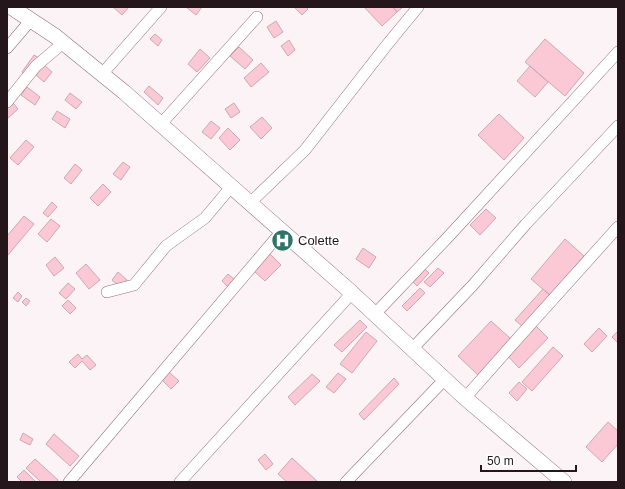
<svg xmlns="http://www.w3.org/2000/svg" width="625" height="489" font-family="Helvetica,sans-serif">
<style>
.building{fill:#fbc8d6;stroke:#cda7b2}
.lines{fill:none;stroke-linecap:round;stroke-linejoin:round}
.minor-casing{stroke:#926f79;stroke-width:12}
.secondary-casing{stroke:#926f79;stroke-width:16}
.minor{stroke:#fff;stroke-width:11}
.secondary{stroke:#fff;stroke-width:15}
.labels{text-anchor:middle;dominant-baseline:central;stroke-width:3.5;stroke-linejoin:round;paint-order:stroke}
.poi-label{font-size:13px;fill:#24161a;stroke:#fff;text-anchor:start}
</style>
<rect width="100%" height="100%" fill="#fbf3f5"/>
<path class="building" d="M113,7H129L122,15Z
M186,7H202L196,15Z
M294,7H306L308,9L302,15Z
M364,7H393L397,12L382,26Z
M393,7H403L397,12Z
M276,21L283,32L274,38L267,27Z
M155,34L162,40L158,46L150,39Z
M545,39L584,73L565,96L525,62Z
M289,40L295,50L288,56L281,46Z
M239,47L253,60L245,69L230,56Z
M200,49L210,58L197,72L188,64Z
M34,55L42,60L30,77L22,72Z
M261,63L269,72L251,87L244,78Z
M44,65L52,72L44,82L36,75Z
M530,66L548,82L535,97L517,81Z
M149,86L163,98L158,105L144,92Z
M27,87L40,97L35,105L21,95Z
M70,93L82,102L76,109L65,100Z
M13,103L18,109L7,119V108Z
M234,103L240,112L231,118L225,109Z
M57,111L70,119L65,128L52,119Z
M499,114L524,138L504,160L478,135Z
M262,117L272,128L261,139L250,127Z
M211,121L220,128L211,139L202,132Z
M228,128L240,140L230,150L219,138Z
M26,140L34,147L18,165L10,158Z
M123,162L130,167L121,180L113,174Z
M75,164L82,170L71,184L64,178Z
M103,184L111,192L98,206L90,198Z
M52,202L57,207L48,217L43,213Z
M486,209L496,218L480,235L470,225Z
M24,216L34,224L8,255H7V236Z
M51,219L60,226L47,242L38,234Z
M565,239L584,256L551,296L531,279Z
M363,248L376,257L369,268L356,259Z
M270,254L281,265L265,281L254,271Z
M55,257L64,268L54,276L46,265Z
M86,264L100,280L89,289L76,273Z
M424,268L429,273L417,286L412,281Z
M438,268L444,273L430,287L424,282Z
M118,272L127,280L120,287L112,280Z
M228,274L235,280L228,287L222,281Z
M68,283L75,289L66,299L59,293Z
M420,288L425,293L407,311L402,306Z
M543,289L551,296L523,327L515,320Z
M18,292L22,296L18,302L13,298Z
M26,298L30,301L26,306L22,302Z
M68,300L76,308L70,314L62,306Z
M360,320L367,327L342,352L334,345Z
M491,321L511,339L478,375L458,356Z
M534,324L548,338L519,368L505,353Z
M599,328L607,336L592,352L584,344Z
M618,331V341L617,342L612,337Z
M366,332L377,341L352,373L340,364Z
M553,347L563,356L532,391L522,382Z
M78,354L82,359L87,355L96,365L90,370L82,361L75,368L69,362Z
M169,372L179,381L171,389L162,380Z
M338,373L346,379L334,393L326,387Z
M312,374L320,381L295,405L288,397Z
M394,378L399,384L364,420L359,414Z
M519,382L527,389L517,401L509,393Z
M608,422L618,431V444L602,462L586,447Z
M23,433L33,439L30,445L20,440Z
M54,434L79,456L70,466L46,444Z
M265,454L273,464L266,470L258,460Z
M292,458L318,482H287L278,474Z
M35,459L58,480L57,482H41L26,468Z
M24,470L36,482H22L17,477Z"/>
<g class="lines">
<defs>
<path id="minor" d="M7,48L31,20
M102,74L161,7
M7,102L36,66L63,43
M161,124L257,17
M250,203L305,150L386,46L418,7
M107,292L134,285L166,246L205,218L231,187
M375,314L449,236L618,52
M412,349L473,285L526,224L618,126
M465,398L519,337L618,227
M69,482L282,231
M180,482L352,293
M346,482L445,379"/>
<path id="secondary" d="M11,7L55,36L124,92L352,293L465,398L564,482"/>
</defs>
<use href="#minor" class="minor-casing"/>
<use href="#secondary" class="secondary-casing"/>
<use href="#minor" class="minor"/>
<use href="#secondary" class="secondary"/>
</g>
<defs>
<symbol id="hospital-disc" viewBox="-11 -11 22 22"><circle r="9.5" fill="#2f7468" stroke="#fff"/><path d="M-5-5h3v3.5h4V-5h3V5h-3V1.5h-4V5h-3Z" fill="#fff"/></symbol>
</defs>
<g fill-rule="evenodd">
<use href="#hospital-disc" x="270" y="228" width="25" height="25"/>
</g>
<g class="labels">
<g class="poi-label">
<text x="298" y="240">Colette</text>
</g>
</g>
<rect width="625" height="489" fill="none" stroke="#24161a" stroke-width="16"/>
<path d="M481 465v6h95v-6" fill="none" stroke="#24161a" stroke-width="2"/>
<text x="487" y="465" font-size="12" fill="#24161a" stroke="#ffffff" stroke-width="3" paint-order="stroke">50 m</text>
</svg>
